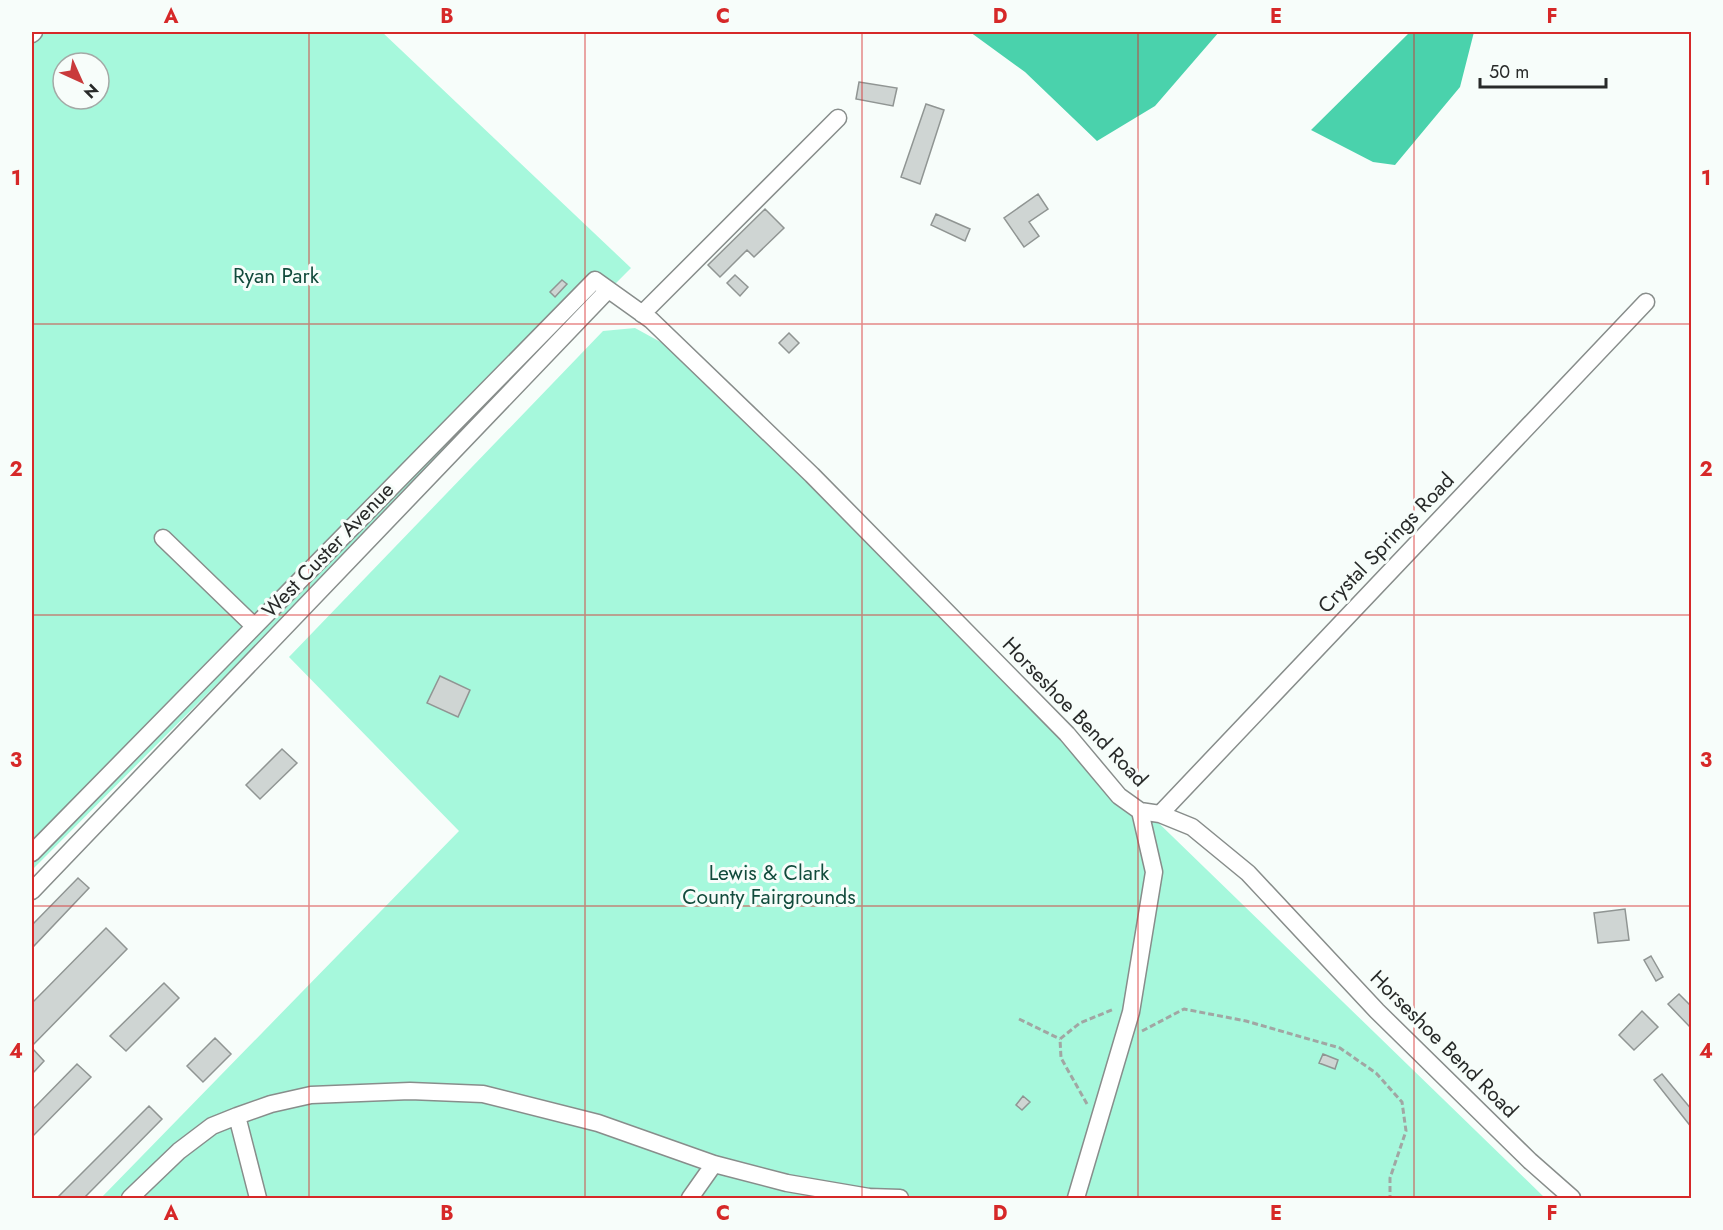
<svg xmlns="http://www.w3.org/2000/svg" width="1723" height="1230" font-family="Jost,sans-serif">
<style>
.green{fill:#a6f8dc;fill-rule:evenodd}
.forest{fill:#4ad2ac}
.building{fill:#cfd5d3;stroke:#909593;stroke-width:1.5}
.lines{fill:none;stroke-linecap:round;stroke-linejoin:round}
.minor-casing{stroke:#888d8b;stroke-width:19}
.path{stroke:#a1a6a3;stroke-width:3;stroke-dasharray:6 3;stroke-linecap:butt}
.minor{stroke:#fff;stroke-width:16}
.grid{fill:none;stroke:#d62828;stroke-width:1.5;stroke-opacity:0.55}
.labels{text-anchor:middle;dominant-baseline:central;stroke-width:6;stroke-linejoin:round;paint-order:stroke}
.park-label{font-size:21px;fill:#124b3c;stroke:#f7fdfa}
.street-label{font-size:21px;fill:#282a29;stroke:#f7fdfa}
.neatline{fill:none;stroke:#d62828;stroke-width:2}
.grid-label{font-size:20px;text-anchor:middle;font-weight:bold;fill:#d62828}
</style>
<rect width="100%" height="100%" fill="#f7fdfa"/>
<path class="green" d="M32,32H382L631,268L32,870ZM63,63H99V99H63Z
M635,328L666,345L1545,1198H101L459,831L289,657L603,331Z"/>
<path class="forest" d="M970,32H1219L1155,106L1097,141L1025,72Z
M1410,32H1474L1460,87L1395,165L1373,162L1311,130Z"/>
<path class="building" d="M859,82L897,88L893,106L856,99Z
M926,104L944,110L920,184L901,177Z
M1038,194L1048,209L1029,222L1039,236L1024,247L1004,218Z
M765,209L784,228L754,257L747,250L720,277L708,265Z
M936,214L970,229L965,241L931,225Z
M735,275L748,287L740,296L727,283Z
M562,280L567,284L555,297L550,292Z
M789,333L799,343L789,353L779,343Z
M440,676L470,690L458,717L427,703Z
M282,749L297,763L260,799L246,785Z
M78,878L89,888L32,948V925Z
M1625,909L1629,940L1598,943L1594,913Z
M106,928L127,949L32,1046V1003Z
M1651,956L1663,977L1656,981L1644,960Z
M164,983L179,998L126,1051L110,1036Z
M1679,994L1689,1004L1692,1002V1023L1689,1026L1668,1004Z
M1642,1011L1658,1027L1634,1050L1619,1035Z
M215,1038L231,1054L203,1082L187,1066Z
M32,1048L44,1061L32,1074Z
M1323,1054L1338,1060L1335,1069L1319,1063Z
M77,1064L91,1077L32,1137V1110Z
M1662,1074L1692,1110V1128L1654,1080Z
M1023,1096L1030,1102L1022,1110L1016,1105Z
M149,1106L162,1119L84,1198H57Z"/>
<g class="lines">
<defs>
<path id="minor" d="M32,34L34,32
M642,314L838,118
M163,538L254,626
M1160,814L1646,302
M32,853L595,280L651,320L812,475L1067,734L1119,796L1140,811L1160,814L1192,827L1248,873L1377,1011L1530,1161L1572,1198
M32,891L608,290
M237,1116L258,1198
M130,1198L179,1151L212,1126L237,1116L271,1104L311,1095L410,1091L483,1094L598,1123L714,1164L787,1183L869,1197L900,1198
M690,1198L714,1164
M1076,1198L1131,1012L1154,872L1140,811"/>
</defs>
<use href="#minor" class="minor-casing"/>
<path class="path" d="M1019,1019L1060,1039
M1142,1031L1184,1009L1246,1021L1340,1048L1376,1073L1402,1102L1406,1131L1390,1178V1198
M1087,1104L1061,1058L1060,1039L1080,1023L1114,1009"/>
<use href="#minor" class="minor"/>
</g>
<path class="grid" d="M309,32V1198M585,32V1198M862,32V1198M1138,32V1198M1414,32V1198M32,324H1692M32,615H1692M32,906H1692"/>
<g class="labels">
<g class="park-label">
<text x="276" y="276">Ryan Park</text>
<text x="769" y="873">Lewis &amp; Clark<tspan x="769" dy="24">County Fairgrounds</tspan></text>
</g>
<g class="street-label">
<text transform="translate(1386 543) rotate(-46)">Crystal Springs Road</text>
<text transform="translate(328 550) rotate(-46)">West Custer Avenue</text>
<text transform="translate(1075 712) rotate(46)">Horseshoe Bend Road</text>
<text transform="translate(1444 1044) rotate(45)">Horseshoe Bend Road</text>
</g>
</g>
<rect width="1723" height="1230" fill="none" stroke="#f7fdfa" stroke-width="66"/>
<g transform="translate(81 81) rotate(135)"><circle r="28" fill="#f7fdfa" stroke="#a4a9a6" stroke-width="1.5"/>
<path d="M0-4.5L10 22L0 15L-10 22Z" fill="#c93a3b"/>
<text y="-9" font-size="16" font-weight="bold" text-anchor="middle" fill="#282a29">N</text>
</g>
<path d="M1480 78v9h126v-9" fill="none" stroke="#282a29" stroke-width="3"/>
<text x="1489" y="78" font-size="18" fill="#282a29" stroke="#f7fdfa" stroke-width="4.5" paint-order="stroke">50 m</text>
<rect x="33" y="33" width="1657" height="1164" class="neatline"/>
<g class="grid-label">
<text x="171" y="23">A</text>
<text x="447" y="23">B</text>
<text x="723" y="23">C</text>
<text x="1000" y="23">D</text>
<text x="1276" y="23">E</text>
<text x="1552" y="23">F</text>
<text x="16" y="185">1</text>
<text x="1706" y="185">1</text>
<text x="16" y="476">2</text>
<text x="1706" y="476">2</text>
<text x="16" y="767">3</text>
<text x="1706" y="767">3</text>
<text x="16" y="1058">4</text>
<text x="1706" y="1058">4</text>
<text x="171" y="1220">A</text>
<text x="447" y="1220">B</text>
<text x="723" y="1220">C</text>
<text x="1000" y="1220">D</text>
<text x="1276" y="1220">E</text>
<text x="1552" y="1220">F</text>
</g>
</svg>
